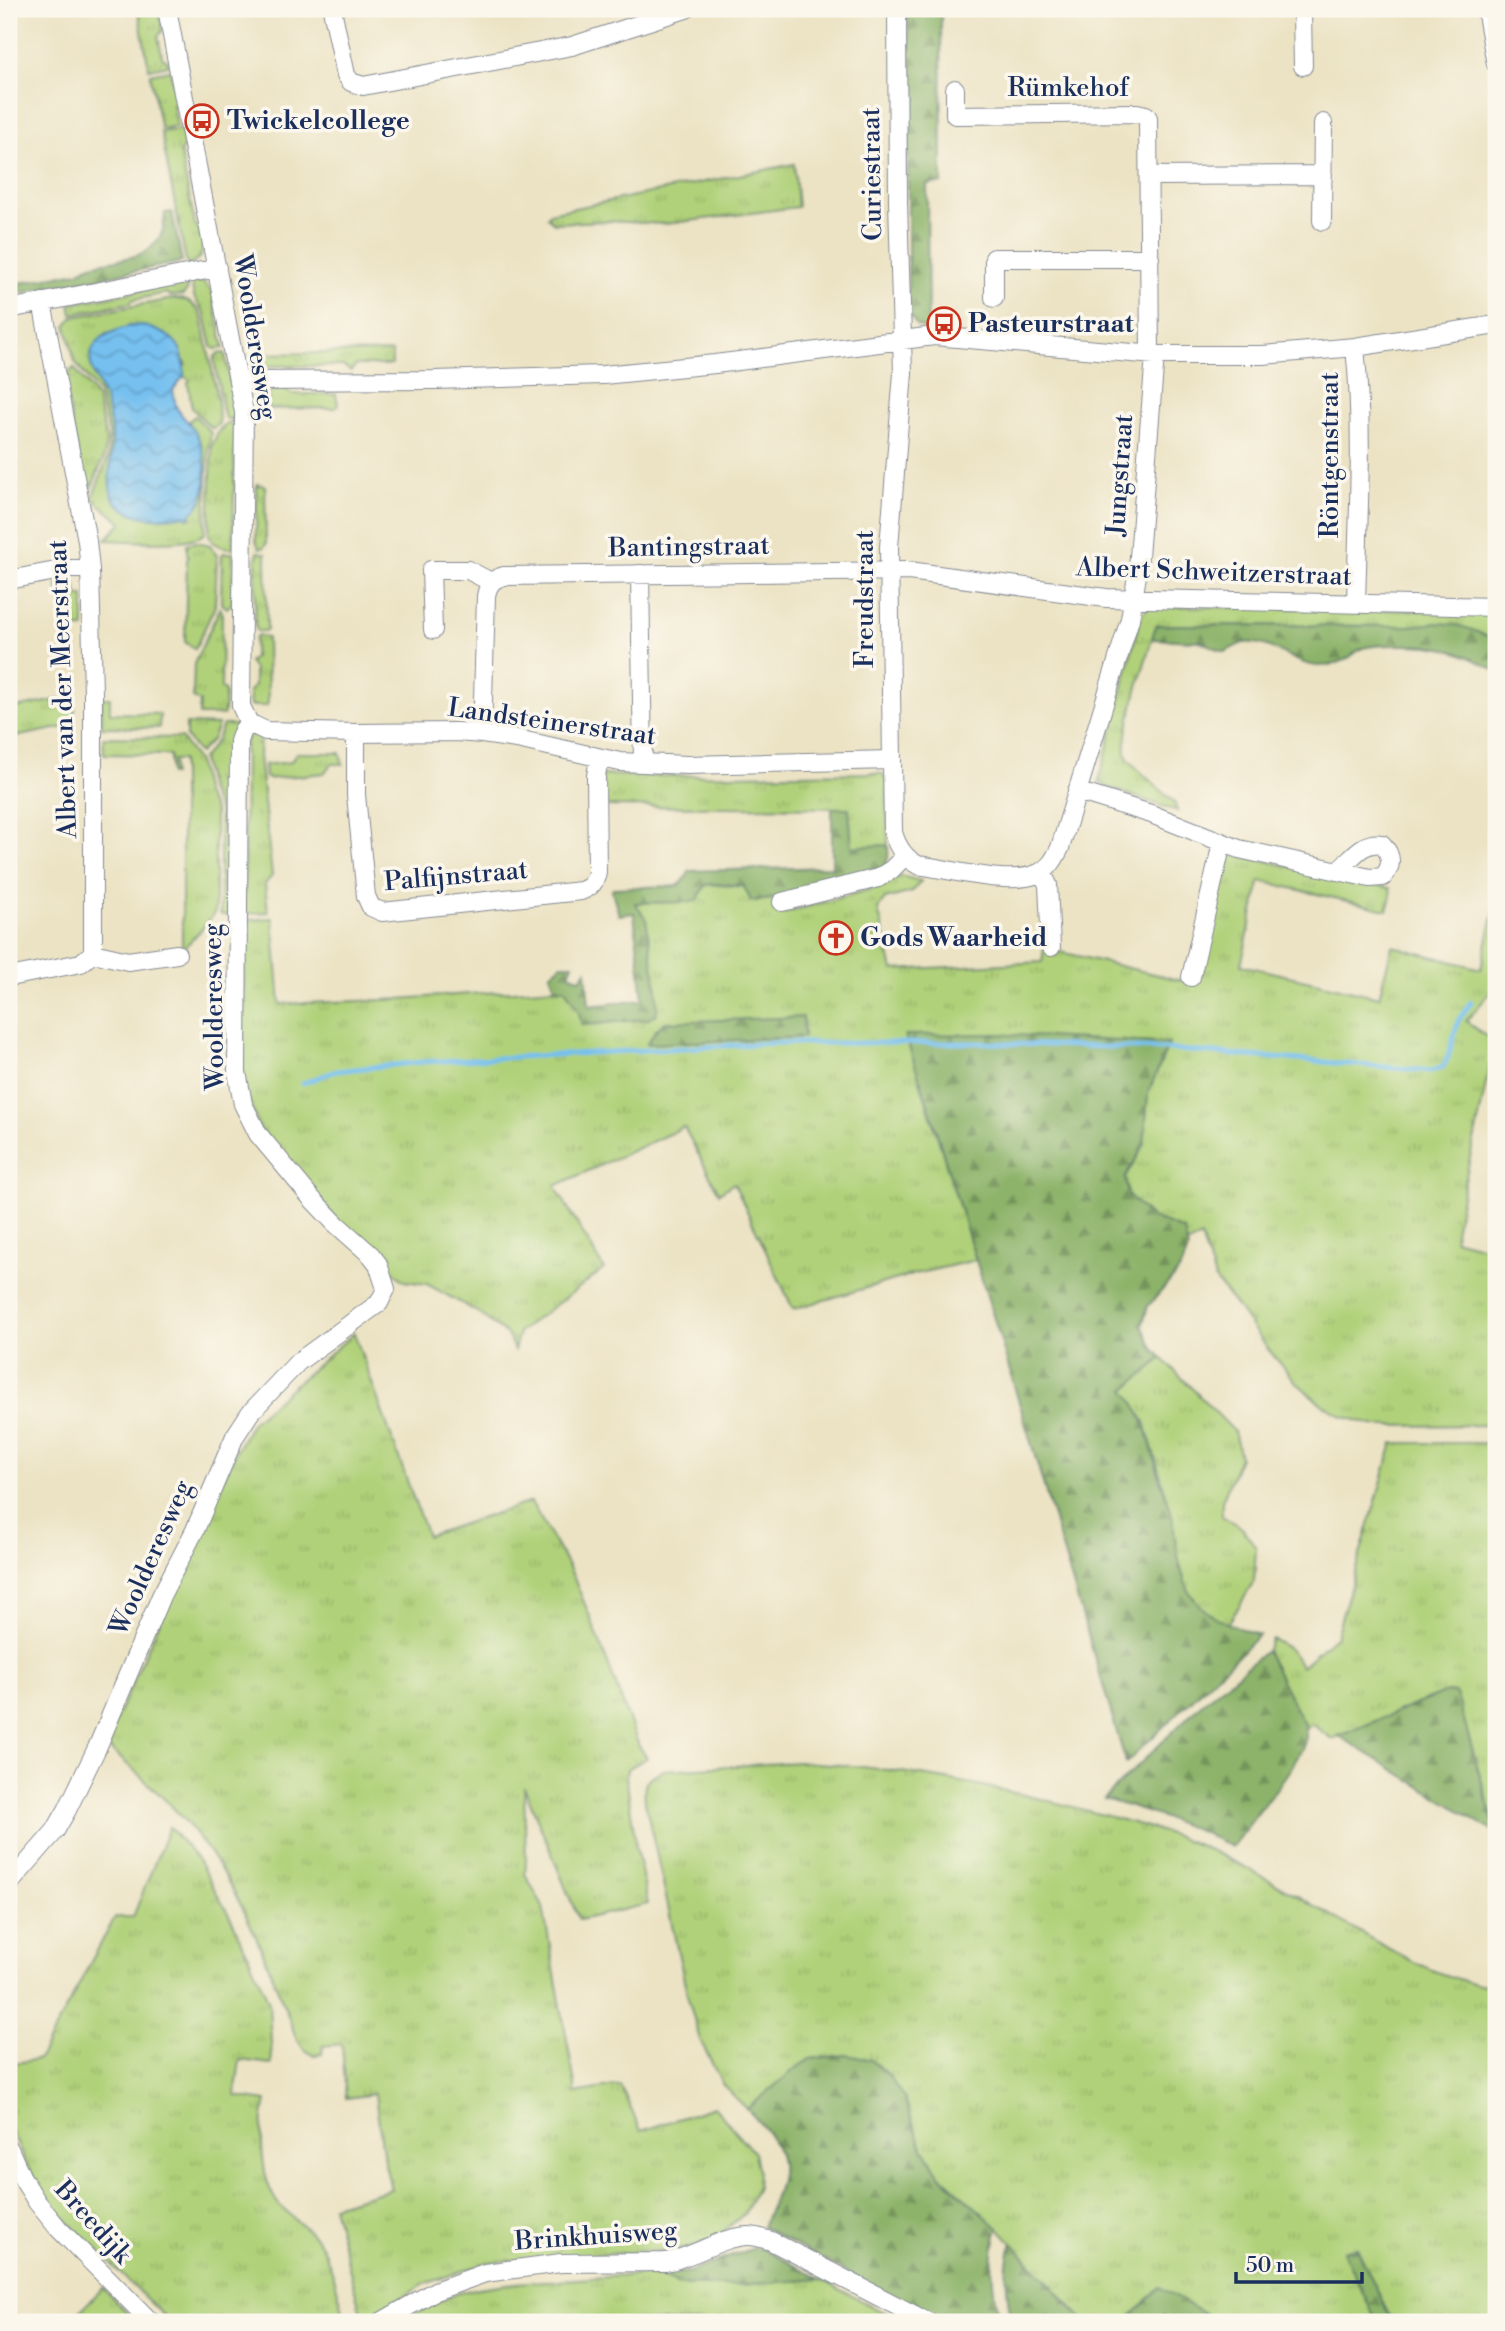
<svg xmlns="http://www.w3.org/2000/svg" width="1505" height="2331" font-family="'Libre Bodoni',serif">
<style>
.grass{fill:url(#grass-tufts);stroke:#66806c;stroke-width:2;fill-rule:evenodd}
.forest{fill:url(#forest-firs);stroke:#547164;stroke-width:2}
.water{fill:url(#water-waves);stroke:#4878a6;stroke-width:2}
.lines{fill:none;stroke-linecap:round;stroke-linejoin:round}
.stream{stroke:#76c0ef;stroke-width:5}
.minor-casing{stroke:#848991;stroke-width:20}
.minor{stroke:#fff;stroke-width:18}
.labels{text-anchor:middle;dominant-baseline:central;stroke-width:7;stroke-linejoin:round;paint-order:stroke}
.street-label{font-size:26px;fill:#1b2f5e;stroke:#fbf7ec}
.poi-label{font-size:26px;font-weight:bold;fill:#1b2f5e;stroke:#fbf7ec;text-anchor:start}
</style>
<defs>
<pattern id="grass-tufts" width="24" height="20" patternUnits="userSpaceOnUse" patternTransform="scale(1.75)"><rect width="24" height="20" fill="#b0d179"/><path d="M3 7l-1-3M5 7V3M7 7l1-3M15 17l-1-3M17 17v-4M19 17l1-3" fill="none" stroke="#97b46b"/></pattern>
<pattern id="forest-firs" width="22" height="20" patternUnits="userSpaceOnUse" patternTransform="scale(1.75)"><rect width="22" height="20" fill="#8cb369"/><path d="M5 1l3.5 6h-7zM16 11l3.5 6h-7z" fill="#72925a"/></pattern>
<pattern id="water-waves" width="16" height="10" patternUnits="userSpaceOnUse" patternTransform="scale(1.75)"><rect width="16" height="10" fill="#76c0ef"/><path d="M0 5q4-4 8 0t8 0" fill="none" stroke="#609cc5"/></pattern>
</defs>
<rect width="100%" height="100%" fill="#fbf7ec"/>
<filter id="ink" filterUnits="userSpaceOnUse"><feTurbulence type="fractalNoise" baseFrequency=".0143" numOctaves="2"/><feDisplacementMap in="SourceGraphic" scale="14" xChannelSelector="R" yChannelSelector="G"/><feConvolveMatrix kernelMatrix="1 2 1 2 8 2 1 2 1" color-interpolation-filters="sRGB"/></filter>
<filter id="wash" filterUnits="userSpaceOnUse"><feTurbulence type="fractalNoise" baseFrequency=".00686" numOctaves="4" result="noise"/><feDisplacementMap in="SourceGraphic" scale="28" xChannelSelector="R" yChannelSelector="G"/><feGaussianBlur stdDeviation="1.57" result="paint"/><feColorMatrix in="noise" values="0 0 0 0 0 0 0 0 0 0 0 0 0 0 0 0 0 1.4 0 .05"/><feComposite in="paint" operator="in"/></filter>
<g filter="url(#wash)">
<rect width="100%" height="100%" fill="#ece3c4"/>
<path class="grass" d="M138,9H158L163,30L158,36L162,57L168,61L169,65L149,69Z
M170,70L177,104L173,105L177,126L161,129L150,74Z
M182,129L185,145L180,151L195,225L202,231C204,247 205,259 187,266L161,132Z
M794,164L798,207L665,224L607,221L554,223L547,217L550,213Z
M191,281L203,282L212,291L224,348L216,349L212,347L205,315L194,297Z
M186,282L187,291L183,295L170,296L166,293L132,300L130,303L72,314L70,304Z
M173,299C188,298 197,305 202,318L218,401L219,423L214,428H211L192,408L188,383L190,380L183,376V366L186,365V362L108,336L107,333L105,334V391L113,424L187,518L191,517L190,514L201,502L204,492L189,421L195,416L211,433L208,451L205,533C191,547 128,540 105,540L122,523L92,498L108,458L109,434L99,394L75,362L66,326L73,317Z
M392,352V365H356L351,371L343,366H263L254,361V357L256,354Z
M225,353L234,400L236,419H227L224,415L214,359L217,354Z
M74,368L97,398L106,441L104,457L89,494L86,495L63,378Z
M277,389H286L291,394H336L338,405L335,408L270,409L268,406V392Z
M235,423L233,548C223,548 213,545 209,535L212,445L220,429L227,424Z
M257,484L265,486L266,544L263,548H259L256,540Z
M197,542L210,545L217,556L215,606L195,649L185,642L187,560L189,556L187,554V544Z
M258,552L266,554L267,629L265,631H257L255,624L256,560Z
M224,553H233L232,603L227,608L221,603L222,555Z
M64,582H74L78,596H84V628L66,629L57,583Z
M1149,606L1496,612V640C1461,624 1449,622 1410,626L1156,625C1150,647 1119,740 1127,757C1132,767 1164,792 1174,802L1177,811L1107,787L1099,781L1141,615Z
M220,608L222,611L221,688L225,692L224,713L223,715H199L200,702L193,698L194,664Z
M258,635L267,638L268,703L266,706H250L249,692L254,686V669L249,662L254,657L255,638Z
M74,697L75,725L9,738V709Z
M102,698H110V713L160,714L159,728L102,727Z
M186,724L218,725L212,740L199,753L186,737Z
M223,725H238L232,915H222L220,913V812L209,790L202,759L217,740Z
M250,733L260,738L259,756L272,876L265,884L268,912L244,914L245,742Z
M103,737L181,738L198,762L205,794L215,812V911C213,917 188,945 182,949V760H173V775H170V755L104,754Z
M296,753H340L343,764H332L324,773L268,779L265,777L264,765L291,762Z
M879,773L883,774L887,783L888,845L852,847L848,808L597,806L601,775L659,776Z
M1233,854L1390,888L1391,896L1387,910L1260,881L1241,965L1379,997L1392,946L1481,969L1496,902V986L1466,1021L1496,1044C1487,1072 1483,1100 1477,1128C1468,1165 1460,1202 1454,1239L1496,1250V1425L1376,1426L1342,1416L1320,1403L1297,1383L1267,1348L1232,1300L1216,1281L1201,1237L1187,1245L1183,1230L1152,1218L1128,1195L1125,1178L1144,1145L1148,1093L1168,1044L1119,1041L920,1081L976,1260L915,1274L793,1309L734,1183L719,1193L684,1127L555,1186L604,1269L519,1332L514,1350L508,1336L476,1311L427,1284L404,1281L345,1229L259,1128L242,1080L245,920L273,918L280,1004L385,1000L555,988L565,989L579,1012L582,1025L648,1019L634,902H692L697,900L705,885L710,884L744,887L751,901L775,899L785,913L882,886L901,876L921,881L912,892L885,899L878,909L893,970L1042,962L1044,948L1196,984L1225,861ZM656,1030L804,1037L648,1044Z
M354,1333L427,1536L531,1502L570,1569L591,1619L639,1746L647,1758L627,1769L626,1776L636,1847L648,1904L579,1920L524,1787L526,1862L525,1874L543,1907L575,2085V2093L620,2085L641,2131L714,2107L754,2153L758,2172L757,2187L744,2214L714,2239L685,2249L488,2262L425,2284L363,2321L333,2206L391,2189L384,2160L375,2094L346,2098L342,2044L323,2046L322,2054L313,2055L304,2049L297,2040C269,1965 240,1884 186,1822C162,1794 132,1769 105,1744L235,1453L252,1422Z
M1162,1358L1234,1431L1240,1457L1222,1501V1516L1242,1528L1256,1547L1254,1582L1228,1624L1217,1620L1199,1605L1187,1589L1174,1545L1173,1520L1145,1422L1125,1390Z
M1393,1443H1496V1827L1455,1693L1446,1692L1332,1739L1313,1725L1305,1728L1266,1651L1272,1639C1285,1646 1296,1652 1301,1667L1336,1636Z
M800,1762C897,1767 995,1786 1088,1811C1126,1821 1164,1830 1200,1846C1249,1867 1295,1894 1341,1921C1389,1949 1439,1982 1496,1986V2322H1392L1357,2248L1343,2251L1377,2322H1217L1160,2287L1126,2322H1085L998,2228L939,2174L921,2145L904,2098L847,2055L810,2059L795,2069L747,2109L723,2085L700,2040L688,1998L645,1801C643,1780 646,1778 664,1770Z
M169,1827L198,1860L233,1922L269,2002L272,2064L240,2060L235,2096L266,2101C259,2130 259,2186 283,2209C296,2222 311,2229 321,2246C334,2268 339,2297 346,2322H170L62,2216L41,2189L25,2162L9,2126V2064L39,2059L115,1917H133Z
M655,2274L678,2284L725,2286L820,2279L902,2322H400L451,2295L478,2288L515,2283Z
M103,2288L136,2322H9V2316L37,2321L71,2320Z"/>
<path class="forest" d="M908,9H941L942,183L927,184L928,330L916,325L908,311Z
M172,212L182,262L9,295V285L78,272C105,253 141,269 161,235C164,230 164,220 165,213Z
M1436,623C1459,623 1476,631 1496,640V671C1457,649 1440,644 1395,645C1385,645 1372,645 1363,648C1358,650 1354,654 1350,657C1341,663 1330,666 1319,666C1292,665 1272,639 1243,643C1237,645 1231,649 1224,652L1200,641L1152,639L1156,625L1410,626Z
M832,808H849L852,847L888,845C888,853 890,860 884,866C869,881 775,900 751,901L744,886L740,885L710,884L705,886L697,900L692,902L635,903L646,919L657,990V1014L648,1019L582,1025L579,1012L565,989L555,987L550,974L562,964H573L569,974L581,979L586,971L589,1006L643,1000L634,913L619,915L612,891L613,888L676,886L682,883L690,871L832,867Z
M803,1017L804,1037L647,1044L656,1030L665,1022Z
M995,1034L1169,1044L1148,1093L1144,1145L1125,1178L1128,1195L1152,1218L1184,1230L1188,1250L1179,1271L1148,1306L1142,1326L1154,1350L1162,1358L1125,1390C1148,1419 1149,1441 1159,1475C1163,1491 1171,1505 1173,1522C1182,1592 1187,1613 1259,1635L1126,1763L1000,1338L927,1101L905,1035Z
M1266,1651L1305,1726C1305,1729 1306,1734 1306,1737C1301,1763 1249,1823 1232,1847C1191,1825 1148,1812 1104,1799L1199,1706Z
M1446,1692L1455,1693L1457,1696L1496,1833L1339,1736Z
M847,2055L871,2060L888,2075L904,2098L921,2145L939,2174L998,2228C988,2260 993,2290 999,2322H938L762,2227C788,2170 792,2156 747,2109L795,2069L810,2059Z
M1012,2243L1085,2322H1011C1008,2297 1002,2267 1012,2243Z
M754,2248H761L820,2279L725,2286L678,2284L655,2274L689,2272Z
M1357,2248L1391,2319L1392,2322H1377L1343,2251Z
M1160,2287L1217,2322H1126Z"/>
<path class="water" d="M141,325C171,334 186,342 184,376L173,390C174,395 175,402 176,406C181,418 193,424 198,437C207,459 212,500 190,514V517L187,518L186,515C160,519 136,522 116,502C103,489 114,452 112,434C110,422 108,408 104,397C98,381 84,365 94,346C100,334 128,325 141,325Z"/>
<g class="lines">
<path class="stream" d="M303,1083L336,1071L422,1062L775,1043H988L1165,1049L1432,1071L1443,1067L1448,1057L1458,1021L1471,1002"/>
</g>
</g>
<g filter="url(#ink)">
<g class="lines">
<defs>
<path id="minor" d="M332,9L346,75L351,82L363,86L572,46L686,9
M897,9L898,201L903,373L889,547L893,832C897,847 904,858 918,865C949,869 1012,887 1039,873C1050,868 1055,858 1060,848L1130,619L1138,569L1155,355
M1299,9L1302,13L1303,66
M1486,9L1496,64
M955,89V115L1137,113L1146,115L1148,118L1150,354
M1149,176L1323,175
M1322,221L1323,123
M994,298V258H1150
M42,302L87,541L90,569L93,693V953
M9,309L217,268
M1355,347C1364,432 1358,519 1356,604
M239,381L435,380L603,375L715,364L934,336L1155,355H1263L1355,347L1496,325
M640,574L643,763
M9,580L66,569H90
M433,630L431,570H468L491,582
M249,723L266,731L356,733L457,732L482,734L517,739L620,762L643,763L687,765L892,760
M356,733V795L366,896L371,907L382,912L581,891C591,887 595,883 597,872L596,776L599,758
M482,734L486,596C488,585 492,579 504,576L909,571L1106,598L1496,607
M1077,791L1151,814L1239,849L1370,878L1383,877C1393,866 1392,855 1382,844C1362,840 1351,860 1337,871
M1042,872L1048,885L1051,947
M782,902L878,878L891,870L905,856
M93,953L128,961L177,954
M9,977L81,963L93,953
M1191,977L1222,843
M9,1884L55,1831L67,1810L97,1748L161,1596L195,1530L235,1436L250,1413L298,1362L379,1303L386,1289L378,1264L371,1255L336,1224L312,1199L258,1134L243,1104L237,1072L239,741L243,730L249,723L241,706L244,412L167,9
M9,2149L21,2176L37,2202L58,2228L151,2322
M381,2322L435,2291L485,2273L561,2263L665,2262C693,2258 722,2236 749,2236C756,2236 764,2239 771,2241L928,2322"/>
</defs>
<use href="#minor" class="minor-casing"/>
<use href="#minor" class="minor"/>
</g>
</g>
<defs>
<symbol id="bus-ring" viewBox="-11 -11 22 22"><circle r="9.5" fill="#fbf7ec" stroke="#c8321e" stroke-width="1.5"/><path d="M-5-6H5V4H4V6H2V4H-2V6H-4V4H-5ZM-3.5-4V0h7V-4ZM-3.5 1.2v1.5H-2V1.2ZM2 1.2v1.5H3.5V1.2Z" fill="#c8321e"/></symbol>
<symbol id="church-ring" viewBox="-11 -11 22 22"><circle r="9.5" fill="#fbf7ec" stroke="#c8321e" stroke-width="1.5"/><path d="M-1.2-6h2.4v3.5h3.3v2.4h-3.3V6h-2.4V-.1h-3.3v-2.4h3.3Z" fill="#c8321e"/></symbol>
</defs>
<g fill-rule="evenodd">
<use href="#bus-ring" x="183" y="102" width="38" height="38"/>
<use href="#bus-ring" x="925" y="305" width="38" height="38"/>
<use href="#church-ring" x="817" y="919" width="38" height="38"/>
</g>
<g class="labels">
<g class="street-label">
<text x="1068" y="88">Rümkehof</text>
<text transform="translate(872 174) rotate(-91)">Curiestraat</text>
<text transform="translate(255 337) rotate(81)">Woolderesweg</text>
<text transform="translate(1330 455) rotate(-90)">Röntgenstraat</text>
<text transform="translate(1120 475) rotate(-86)">Jungstraat</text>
<text transform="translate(689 547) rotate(-1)">Bantingstraat</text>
<text transform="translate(1214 572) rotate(2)">Albert Schweitzerstraat</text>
<text transform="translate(865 599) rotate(-90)">Freudstraat</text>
<text transform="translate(63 689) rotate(-92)">Albert van der Meerstraat</text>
<text transform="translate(552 722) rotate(8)">Landsteinerstraat</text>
<text transform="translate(456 876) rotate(-5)">Palfijnstraat</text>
<text transform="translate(214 1007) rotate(-91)">Woolderesweg</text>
<text transform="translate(151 1558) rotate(-66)">Woolderesweg</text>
<text transform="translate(93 2222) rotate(48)">Breedijk</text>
<text transform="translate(596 2236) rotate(-4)">Brinkhuisweg</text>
</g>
<g class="poi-label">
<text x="227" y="121">Twickelcollege</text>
<text x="968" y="324">Pasteurstraat</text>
<text x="860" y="938">Gods Waarheid</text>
</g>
</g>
<rect width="1505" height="2331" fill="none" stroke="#fbf7ec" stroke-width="35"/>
<path d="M1236 2272v10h126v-10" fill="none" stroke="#1b2f5e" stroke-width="3.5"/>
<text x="1246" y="2272" font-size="21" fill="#1b2f5e" stroke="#fbf7ec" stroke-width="5" paint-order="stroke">50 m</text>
</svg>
